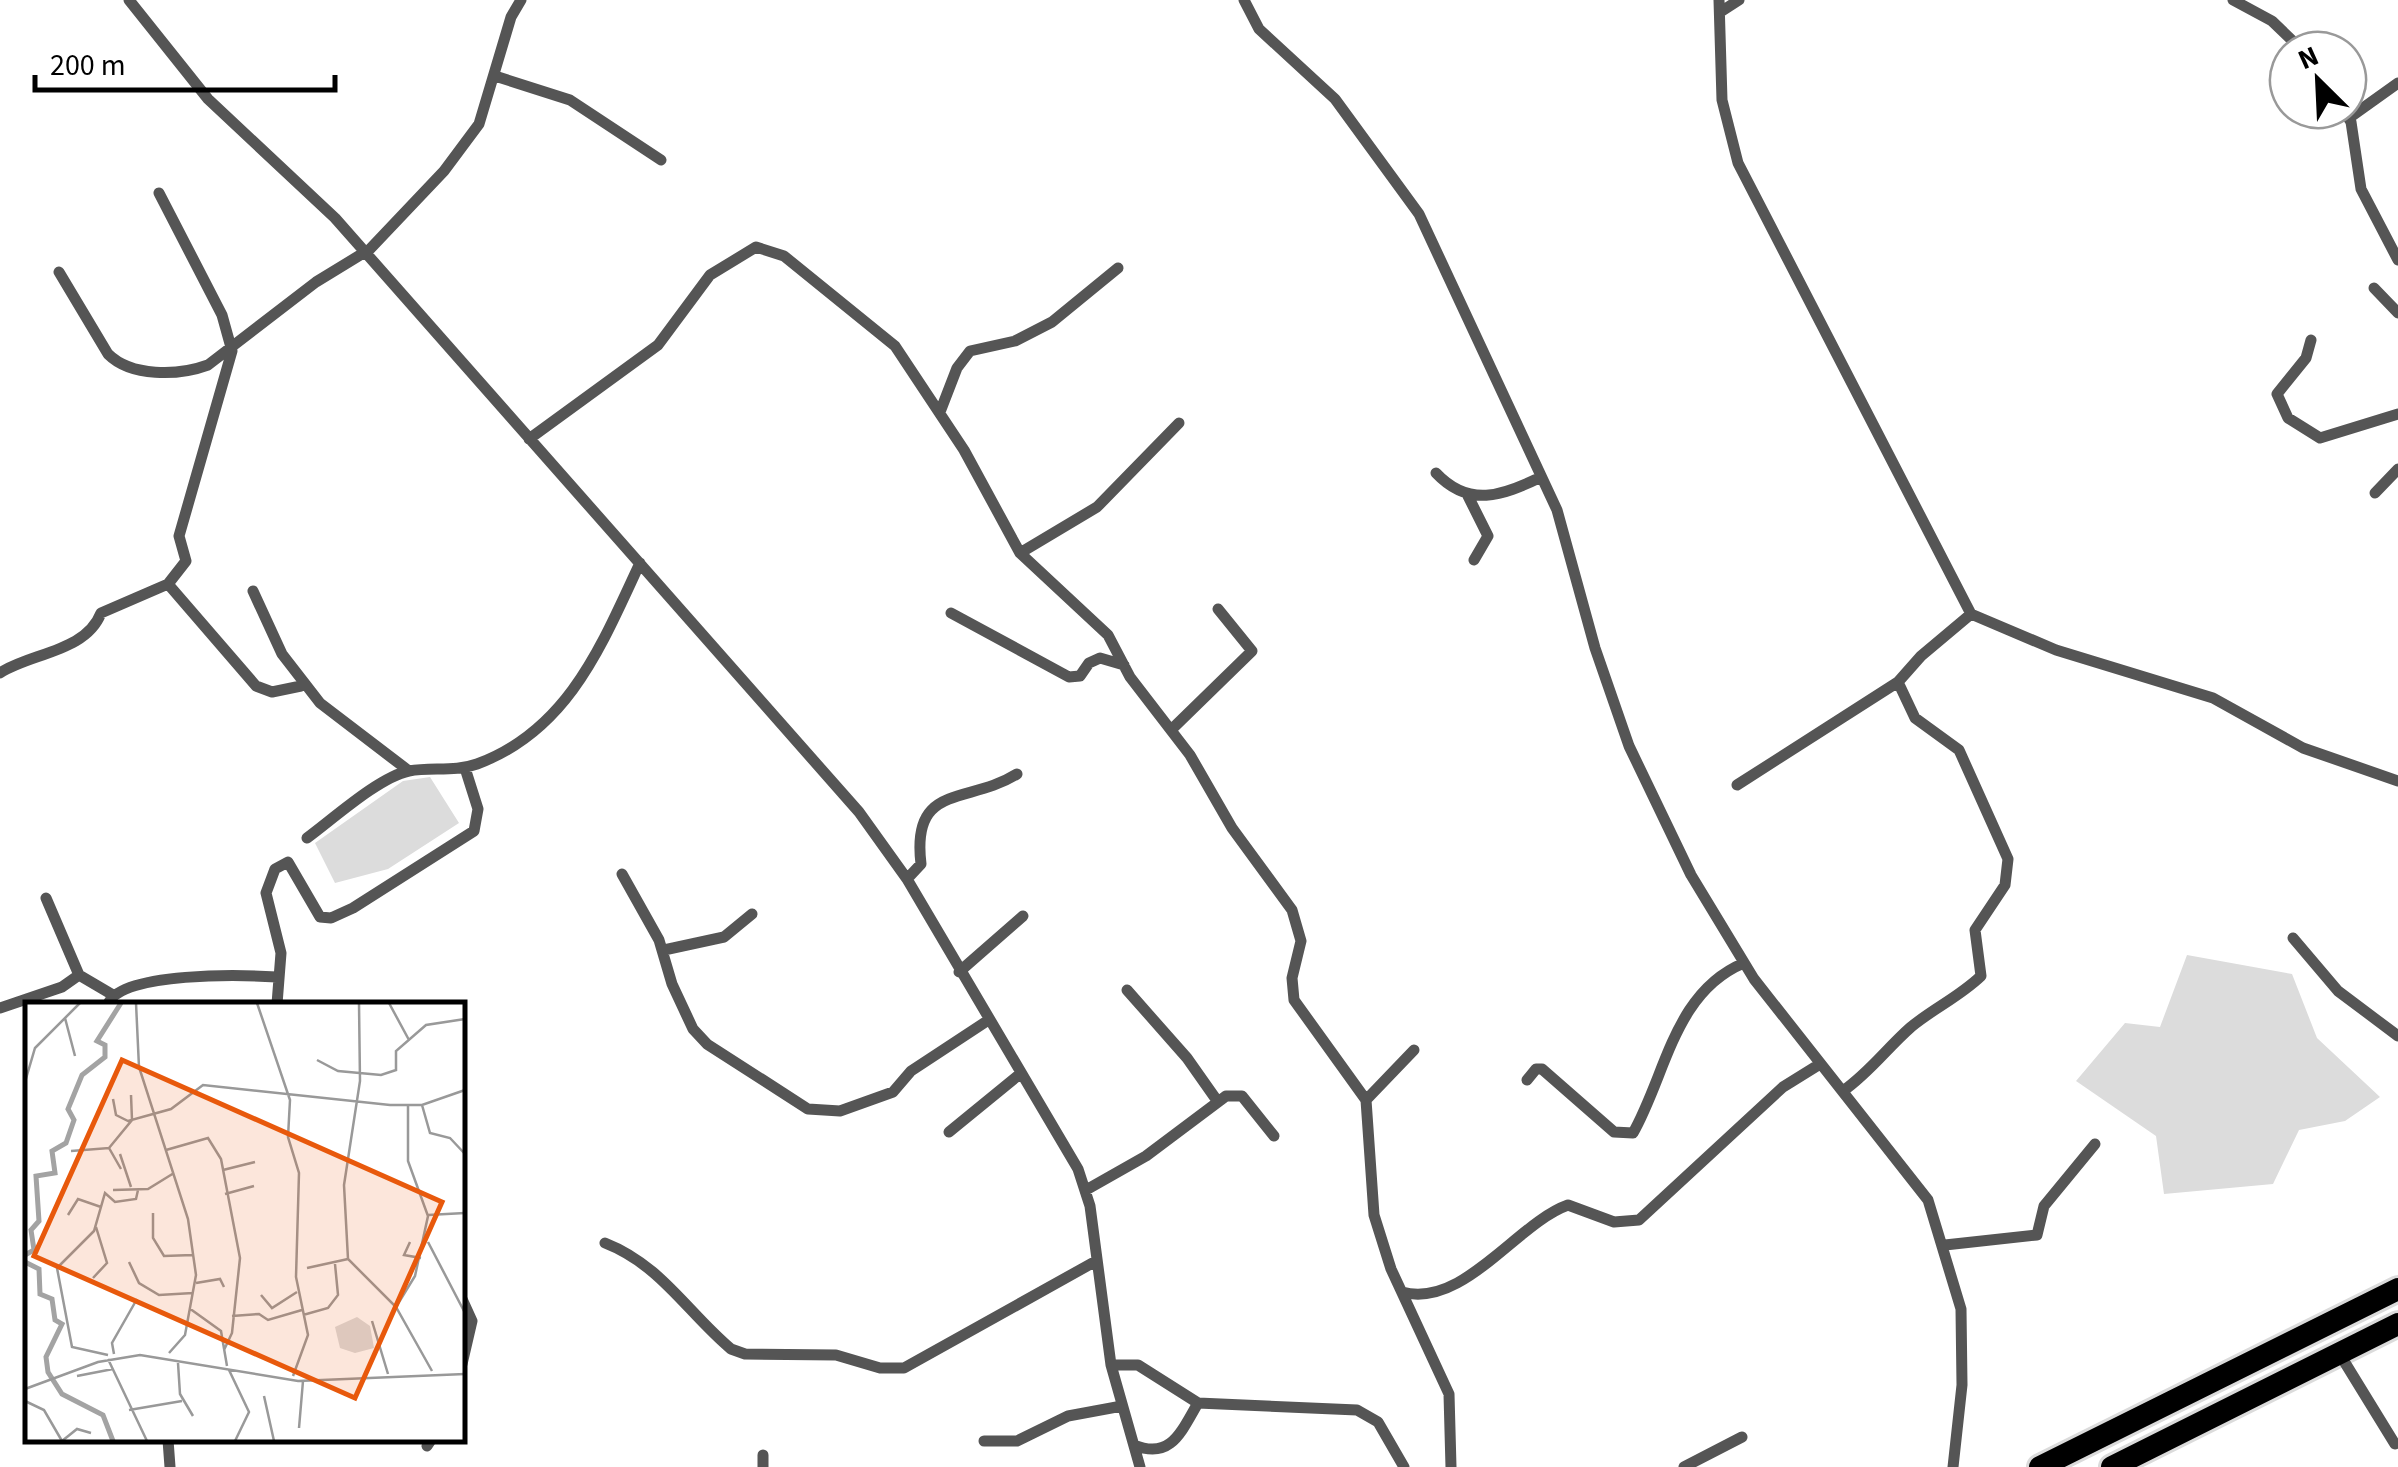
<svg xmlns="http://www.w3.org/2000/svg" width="2398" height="1467" font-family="'Source Sans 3',sans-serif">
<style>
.green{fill:#dcdcdc}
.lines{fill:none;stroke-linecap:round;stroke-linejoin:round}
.highway-casing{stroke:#dbdbdb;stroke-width:28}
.street{stroke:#555;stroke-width:11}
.highway{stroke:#000;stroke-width:22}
.inset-river{fill:none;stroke:#a3a3a3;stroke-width:5}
.inset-road{fill:none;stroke:#999;stroke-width:2.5}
.view{fill:#e8590c;fill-opacity:0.15;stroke:#e8590c;stroke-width:5}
.inset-edge{fill:none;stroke:#000;stroke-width:5}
</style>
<rect width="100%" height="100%" fill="#fff"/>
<path class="green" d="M430,777L459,823L388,869L335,883L315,843L403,781Z
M2187,955L2292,974L2317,1038L2380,1097L2345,1121L2299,1130L2273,1184L2164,1194L2156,1136L2076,1081L2125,1023L2160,1027Z"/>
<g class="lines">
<defs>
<path id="highway" d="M2040,1467L2398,1289
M2112,1467L2398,1324"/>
</defs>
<use href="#highway" class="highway-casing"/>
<path class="street" d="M129,0L208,99L335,218L859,812L907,879L1078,1169L1090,1206L1111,1365L1140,1467
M1244,0L1259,29L1335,99L1419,214L1557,510L1595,648L1629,746L1691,875L1754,979L1928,1200L1961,1309L1962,1385L1953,1467
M1719,0L1722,100L1738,163L1971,614L2056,650L2213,698L2303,748L2398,781
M2233,0L2272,21L2302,50
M1722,11L1739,0
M495,76L570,100L661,160
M2343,110L2351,122L2361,189L2398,260
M2349,118L2398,83
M159,193L222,315L232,351L179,536L186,561L168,584
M59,272L108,354C131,377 178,376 208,365L316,282L370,249L444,171L479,124L511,17L521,0
M2374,288L2398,313
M2311,340L2306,358L2277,394L2288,418L2320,438L2398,414
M940,412L957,368L970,351L1015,341L1052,322L1118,268
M529,439L658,345L710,275L756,247L784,256L895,346L964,450L1020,553L1108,635L1130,677L1190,755L1232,828L1292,910L1301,941L1292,978L1294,1000L1366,1100L1374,1215L1391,1269L1449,1394L1451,1467
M1436,473C1469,508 1502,496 1541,477
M2375,493L2398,469
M1468,496L1488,536L1474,560
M1020,553L1097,507L1179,423
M253,591L282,654L320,703L409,771
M951,613L1069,677L1080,676L1089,663L1100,658L1124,665
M0,673C30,653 86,652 101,613L168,584L256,686L272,692L301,686
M1171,730L1252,651L1218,609
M1737,785L1898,682L1921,656L1971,614
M307,838C333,819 379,777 409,771C432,767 455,772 477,764C569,730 602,644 640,563
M622,874L659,940L672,984L693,1029L707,1044L808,1109L840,1111L893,1092L911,1071L987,1021
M907,879L921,864C911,782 968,805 1017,774
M46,898L79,975L113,995
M2293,938L2338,991L2398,1036
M664,950L724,937L752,914
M959,972L1023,916
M1127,990L1187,1058L1218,1102
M108,1004C121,971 245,975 277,977
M277,1004L281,953L266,893L275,869L288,862L320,917L331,918L353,908L474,831L478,809L465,768
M0,1008L62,987L79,975
M1527,1080L1536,1069H1542L1614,1132L1633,1133C1666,1075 1674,992 1744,963
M1843,1091C1870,1072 1887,1048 1911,1027C1934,1008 1959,997 1981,976L1975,930L2005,885L2008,859L1959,750L1915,718L1898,682
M1366,1100L1414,1050
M949,1132L1020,1074
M1086,1190L1146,1156L1226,1096H1242L1274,1136
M605,1243C661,1265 687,1312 731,1349L745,1354L836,1355L880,1368H904L1096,1261
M1945,1245L2037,1235L2044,1206L2095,1144
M1402,1292C1463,1309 1517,1223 1568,1205L1614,1222L1639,1220L1783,1087L1820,1064
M462,1299L472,1321L462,1364
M2339,1353L2395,1444
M1111,1365H1138L1198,1403L1357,1410L1378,1422L1404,1467
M168,1440L170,1467
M984,1441H1017L1068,1416L1122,1406
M1134,1445C1171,1460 1181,1432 1198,1403
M427,1446L431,1440
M763,1467V1455
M1684,1467L1742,1437"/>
<use href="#highway" class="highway"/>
</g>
<g transform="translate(25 1002)">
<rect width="440" height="440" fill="#fff"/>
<path d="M332,315L345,324L349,346L330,351L315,346L310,325Z" fill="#dcdcdc"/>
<path class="inset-river" d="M0,253L9,248L6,228L14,219L11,174L30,171L27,149L41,141L49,118L43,107L57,73L80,55V43L72,39L96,1M0,260L14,267L15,292L27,297L30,318L37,322L21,355L23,370L37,392L78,413L88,439"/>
<path class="inset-road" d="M111,1L114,65L163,217L171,273L160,333L144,351M232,1L265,98L263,135L274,171L271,275L283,333L268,374M334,1L335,79L319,183L323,257L371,305L407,369M364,1L384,38M40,16L50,54M292,58L313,69L356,73L371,68V49L401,23L440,17M0,80L10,46L55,1M88,97L91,113L103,119L146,107L178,83L365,103H397L440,88M397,103L405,131L425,136L440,152M84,146L107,118L106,93M141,148L183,136L196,157L215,256L207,331L199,348M46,149L84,146L96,167M95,152L106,185M198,168L230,160M88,188L123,187L149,171M200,192L229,184M128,211V236L139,254L168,253M43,213L53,197L76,205M403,213L440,211M385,240L379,253L396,256M403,240L440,311M104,260L114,281L134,293L168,291M282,266L323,257M68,276L82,261L71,225M171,281L195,277L199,285M236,293L247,306L272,290M371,305L390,274L403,214L383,159V102M164,306L196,329L202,364M278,313L303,306L313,293L310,262M207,314L234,312L243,318L277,308M347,319L363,372M89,352L87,341L112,297M83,353L47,345L32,266L69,229L80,191L90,200L111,197L113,188M83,357L122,439M153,361L155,392L168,414M204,368L224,410L210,439M52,374L88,367M0,387L73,360L115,353L273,379L440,372M239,394L249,439M0,399L19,408L37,439M104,408L157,399M274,426L278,379M37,439L52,427L66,431"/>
<path class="view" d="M97,58L417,200L330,396L9,254Z"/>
<rect width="440" height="440" class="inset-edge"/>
</g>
<g transform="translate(2318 80) rotate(336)"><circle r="48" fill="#ffffff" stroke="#999999" stroke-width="2.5"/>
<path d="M0-8L18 38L0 25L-18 38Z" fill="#000000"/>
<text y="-15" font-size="28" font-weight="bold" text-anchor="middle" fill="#000000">N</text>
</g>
<path d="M35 75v15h300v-15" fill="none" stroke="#000000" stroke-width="5"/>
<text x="50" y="75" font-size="30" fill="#000000" stroke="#ffffff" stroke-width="8" paint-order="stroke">200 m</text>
</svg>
